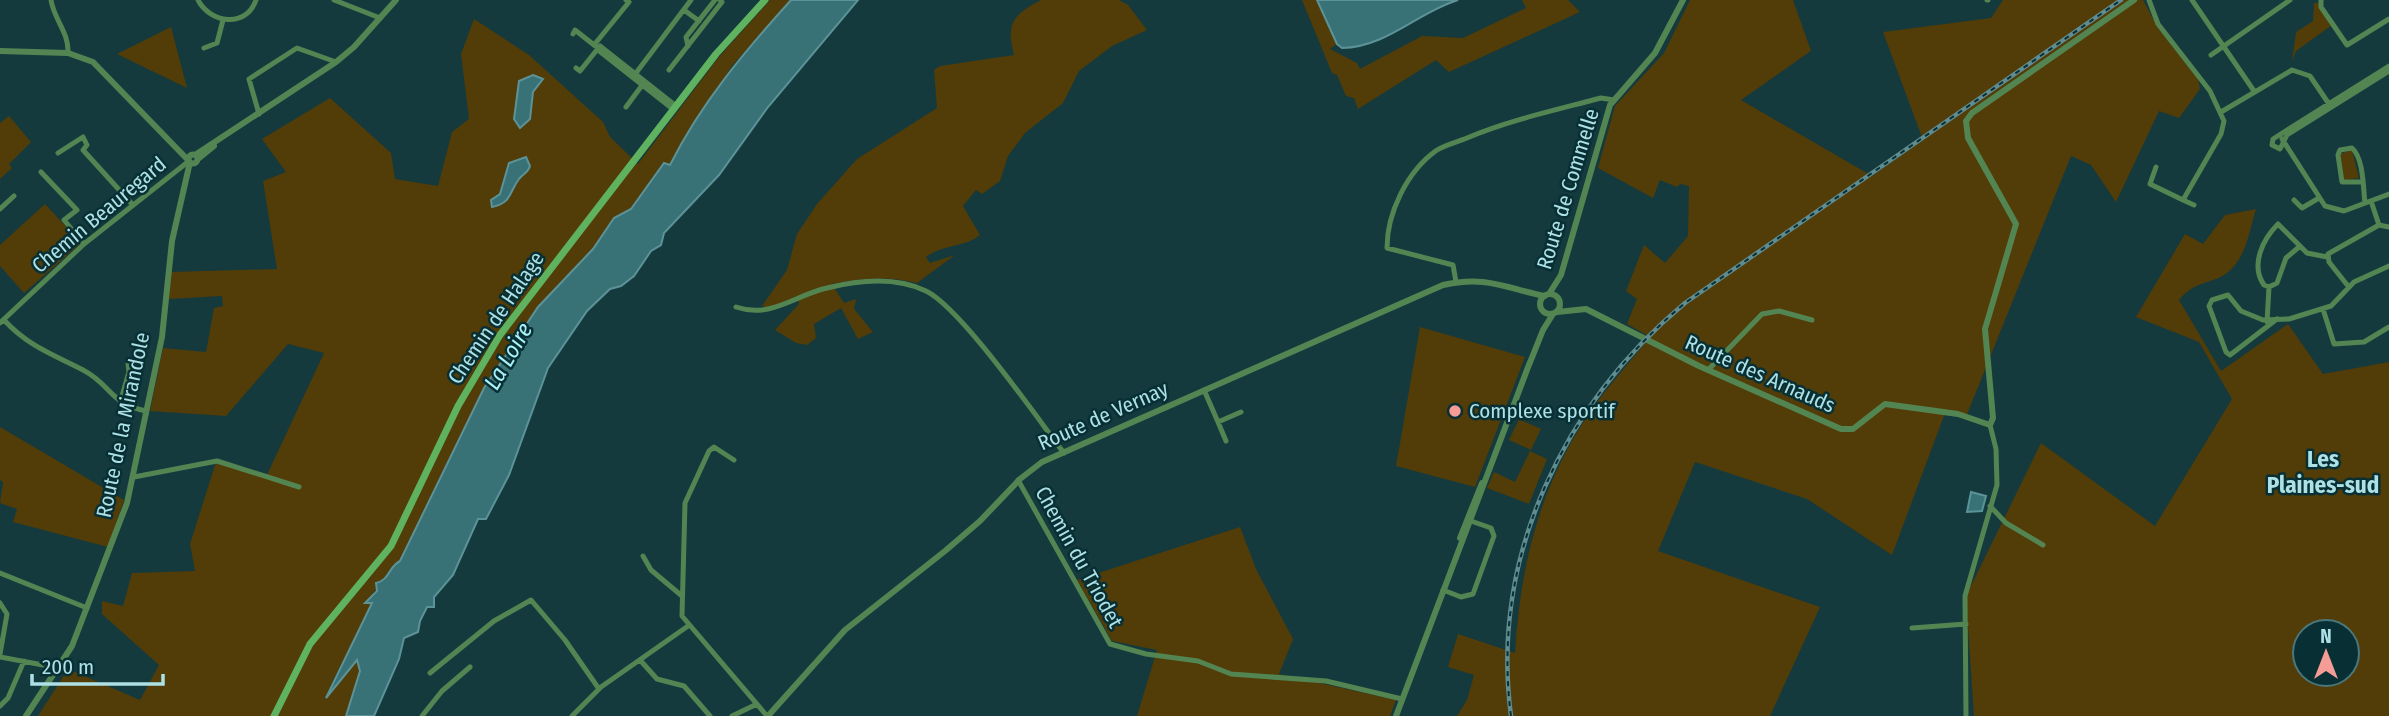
<svg xmlns="http://www.w3.org/2000/svg" width="2389" height="716" font-family="'Fira Sans Condensed',sans-serif">
<style>
.green{fill:#523c07;fill-rule:evenodd}
.water{fill:#387176;stroke:#5b9398;stroke-width:2}
.lines{fill:none;stroke-linecap:round;stroke-linejoin:round}
.minor{stroke:#538552;stroke-width:5}
.tertiary{stroke:#538552;stroke-width:6}
.secondary{stroke:#5fb260;stroke-width:7}
.rail-casing{stroke:#5f8c90;stroke-width:4.5}
.rail{stroke:#083034;stroke-width:2;stroke-dasharray:5;stroke-linecap:butt}
.poi-dot{fill:#f59c96;stroke:#083034;stroke-width:2.5}
.labels{text-anchor:middle;dominant-baseline:central;stroke-width:5;stroke-linejoin:round;paint-order:stroke}
.street-label{font-size:21px;fill:#ade1e6;stroke:#083034}
.poi-label{font-size:21px;fill:#ade1e6;stroke:#083034;text-anchor:start}
.water-label{font-size:23px;font-style:italic;fill:#a9f2f9;stroke:#083034}
.neighbourhood-label{font-size:23px;font-weight:bold;fill:#ade1e6;stroke:#083034}
</style>
<rect width="100%" height="100%" fill="#143a3e"/>
<path class="green" d="M770,0H791L732,66L670,165L663,163L631,209L614,218L593,249L538,307L484,388L400,561L394,564L366,603H372C360,634 340,663 327,694L357,660L360,671L346,716H38L68,669L140,700L159,665L102,614V601L123,606L132,573L195,571L190,544L216,462L266,477L324,353L288,344L226,416L150,411L163,348L206,352L214,308L223,306L222,296L169,299L170,272L277,269L263,181L286,172L262,139L330,98L391,153L395,179L438,186L452,132L469,119L461,54L474,19L529,55L603,122L610,137L638,164L718,58Z
M1041,0H1119L1128,5L1147,30L1112,46L1079,71L1063,103L1025,133L1008,156L1000,181L982,194L976,190L963,206L980,235C964,248 943,244 926,257L930,263L955,255L917,283C887,276 862,278 832,284L844,303L856,299L854,309L873,332L858,339L841,308L814,324L816,338L807,345L796,343L775,330L799,304L797,296L769,308L762,306L787,270L797,234L817,204L857,159L937,108L934,70L940,66L1014,55C1006,24 1012,15 1041,0Z
M1302,0H1317L1337,44L1330,49L1357,63L1360,69L1422,36L1463,38L1526,8L1522,0H1568L1580,12L1449,72L1436,60L1358,109L1354,98L1346,96L1337,75L1332,73Z
M1690,0H1793L1811,51L1741,100L1872,176L1923,140L1883,32L1991,18L2003,0H2143L2158,28L2198,79L2200,89L2179,118L2159,111L2116,202L2091,165L2071,156L1966,417L1945,413L1892,555L1807,499L1695,462L1658,551L1820,607L1770,716H1457L1467,700L1474,675L1448,667L1458,634L1515,653C1520,566 1540,485 1590,412C1608,386 1630,362 1650,337L1627,324L1637,299L1626,291L1644,245L1665,263L1688,236L1689,186L1680,184L1677,187L1660,180L1653,198L1598,168L1615,106L1664,53Z
M2314,3H2320L2332,25L2296,51L2292,61L2296,32L2313,21Z
M171,27L187,88L117,54Z
M9,116L31,142L9,164L12,168L0,179V123Z
M2352,150L2359,178L2344,180L2340,154Z
M45,204L81,243L24,293L0,266V245Z
M2256,209C2248,235 2245,268 2216,279C2199,285 2191,286 2179,300L2221,371L2288,324L2323,374L2389,362V716H1974L1966,596L2041,443L2155,526L2232,399L2199,342L2136,317L2185,234L2203,244L2225,215ZM2305,632H2347V674H2305Z
M1420,327L1525,357L1475,487L1396,466Z
M1519,419L1541,429L1531,450L1509,440Z
M0,427L124,500L108,547L13,522L17,509L0,503L3,482L0,480Z
M1530,451L1547,459L1529,504L1487,488L1494,472L1515,482Z
M1240,527L1256,569L1293,639L1279,674L1396,700L1390,716H1137L1157,650L1112,641L1077,580Z"/>
<path class="water" d="M791,0H858L768,107L719,175L664,233L661,245L651,251L634,276L621,286L610,289L587,311L548,368L509,475L486,519H478L453,575L434,597V607H427L420,621L418,632L404,638L399,659L374,716H346L360,671L357,660L326,698L372,603H365L377,591L376,583C390,580 388,567 400,561L484,388L538,307L593,249L614,218L631,209L664,163L670,165C701,103 745,51 791,0Z
M1317,0H1458C1418,12 1387,47 1342,48L1337,44Z
M533,75L543,79L533,92L530,119L520,128L514,119L519,81Z
M526,157L530,166C528,173 524,173 519,179C509,192 512,203 492,207L491,200L500,194L509,163Z
M1971,492L1986,496L1982,511L1967,512Z"/>
<g class="lines">
<path class="minor" d="M51,0C54,20 69,32 68,53
M198,0C210,23 246,29 256,0
M334,0L380,18
M1987,0H1988
M2149,0L2158,24L2210,91L2224,121L2221,134L2183,200L2150,184L2156,167
M2192,0L2254,91
M2321,0V7L2347,45L2389,19
M684,10L699,21
M573,34L575,30L594,45
M688,46L686,37L715,0
M204,48L217,43L223,20
M599,48L594,45L629,2L626,0
M598,50L674,110
M2211,55L2290,0
M2389,66L2273,139L2272,145L2280,149L2287,135L2389,71
M576,68L580,71L600,46L676,106
M669,70L722,2L720,0
M633,77L691,0
M626,107L643,84
M2221,112L2292,70L2310,76L2331,107
M259,114L249,79L297,48L336,62
M2282,139L2325,206L2344,211L2389,194
M58,153L83,137L87,145L83,150L132,204
M41,172L77,210L64,220L84,244
M2362,182H2342L2338,155L2340,150L2352,148C2364,159 2363,188 2365,203
M2183,200L2194,205
M2294,200L2302,208L2319,198
M2371,201L2379,225
M0,209L14,196
M2299,247L2286,258L2277,283L2269,287L2264,285C2250,265 2263,239 2278,224L2307,253L2327,257
M1456,282L1453,265L1387,248C1387,213 1407,171 1437,150C1445,145 1457,142 1467,138C1510,120 1556,110 1601,98L1614,100
M2348,286L2329,262L2328,254L2379,225L2389,227
M736,307C771,319 795,295 827,288C859,280 897,277 926,291C961,308 1037,418 1064,453
M2323,309L2334,344L2364,342L2389,327
M2277,319L2230,355L2226,352L2209,306L2212,300L2228,295L2241,311L2263,320L2289,319L2331,306L2354,282L2389,266
M4,320C28,346 52,354 83,370C112,385 108,403 146,411
M2267,322L2269,287
M0,323L84,244L189,161
M1709,369L1762,314L1779,311L1812,320
M1204,390L1218,422L1241,412
M120,403L129,372L128,364
M1218,422L1226,441
M734,460L714,447L709,451L685,503L682,616L767,716
M134,477L217,461L299,487
M1018,480L1110,644L1146,654L1198,661L1231,674L1326,681L1402,699
M1990,506L2006,523L2043,545
M643,556L651,570L682,596
M0,573L87,608
M1443,590L1461,597L1473,594L1494,536L1491,528L1471,521
M0,603L7,614L0,654
M1912,628L1966,624
M0,657L59,668
M640,660L657,679L684,686L710,716
M430,673L494,621L531,600L565,640L599,689
M0,706L8,698L24,661
M422,716L442,691L470,667
M572,716L601,687L688,626
M732,716L757,704
M1966,716L1965,596L1997,485L1996,449L1990,425"/>
<path class="tertiary" d="M0,51L68,53L93,62L188,160
M188.5 159a4.5 4.5 0 1 1 9 0a4.5 4.5 0 1 1-9 0Z
M195,155L336,62L354,47L396,0
M198,159L214,146
M1549,294L1561,275L1610,105L1655,53L1683,0
M1540 304a10 10 0 1 1 20 0a10 10 0 1 1-20 0Z
M1557,312L1586,309L1699,366L1841,429H1853L1885,404L1958,414L1990,425L1993,418L1985,329L2016,224L1968,138L1966,121L1972,113L2134,0
M1529,365L1543,330L1553,314
M1460,538L1482,483
M26,716L72,646L127,503L162,337L172,241L190,162
M768,716L845,630L945,551L980,521L1020,479L1042,462L1443,285C1486,275 1505,288 1545,296
M1396,716L1530,362"/>
<path class="secondary" d="M274,716L310,644L391,546L458,406L500,335L716,54L765,0"/>
<defs>
<path id="rail" d="M1511,716C1490,556 1564,404 1685,303L2121,0"/>
</defs>
<use href="#rail" class="rail-casing"/>
<use href="#rail" class="rail"/>
</g>
<circle class="poi-dot" cx="1455" cy="411" r="7"/>
<g class="labels">
<g class="street-label">
<text transform="translate(1568 189) rotate(-73)">Route de Commelle</text>
<text transform="translate(99 215) rotate(-40)">Chemin Beauregard</text>
<text transform="translate(496 318) rotate(-56)">Chemin de Halage</text>
<text transform="translate(1760 374) rotate(24)">Route des Arnauds</text>
<text transform="translate(1103 416) rotate(-24)">Route de Vernay</text>
<text transform="translate(123 425) rotate(-78)">Route de la Mirandole</text>
<text transform="translate(1079 557) rotate(61)">Chemin du Triodet</text>
</g>
<g class="poi-label">
<text x="1469" y="411">Complexe sportif</text>
</g>
<g class="water-label">
<text transform="translate(508 356) rotate(-60)">La Loire</text>
</g>
<g class="neighbourhood-label">
<text x="2323" y="459">Les<tspan x="2323" dy="26">Plaines-sud</tspan></text>
</g>
</g>
<g transform="translate(2326 653)"><circle r="33" fill="#083034" stroke="#4a777b" stroke-width="2"/>
<path d="M0-5L12 26L0 18L-12 26Z" fill="#f59c96"/>
<text y="-10" font-size="19" font-weight="bold" text-anchor="middle" fill="#ade1e6">N</text>
</g>
<path d="M32 674v10h131v-10" fill="none" stroke="#ade1e6" stroke-width="3.5"/>
<text x="42" y="674" font-size="21" fill="#ade1e6" stroke="#083034" stroke-width="5" paint-order="stroke">200 m</text>
</svg>
